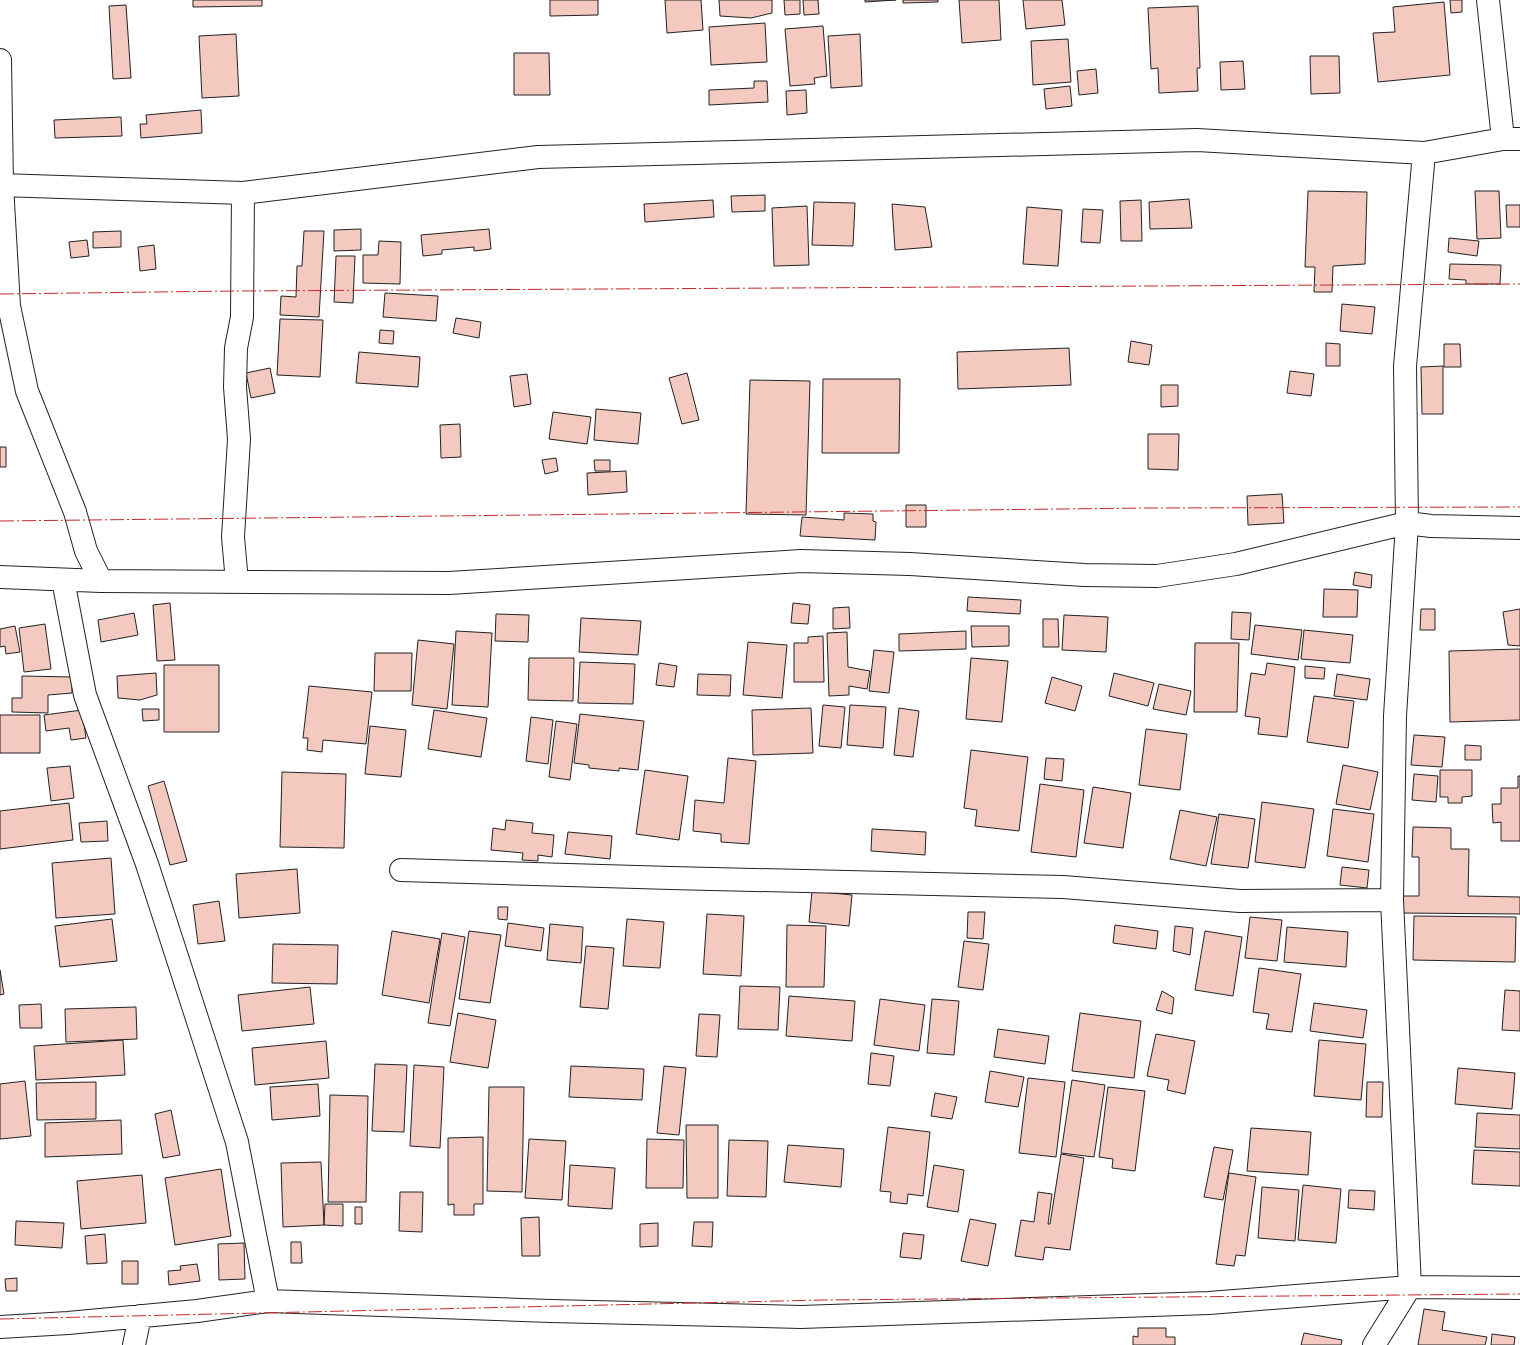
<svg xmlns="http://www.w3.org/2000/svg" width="1520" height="1345" font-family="'PT Sans',sans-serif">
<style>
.building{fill:#f3c9c0;stroke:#222}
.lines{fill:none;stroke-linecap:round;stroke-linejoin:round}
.minor-casing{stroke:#222;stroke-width:24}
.minor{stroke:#fff;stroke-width:22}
.power{stroke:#c62828;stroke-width:1;stroke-dasharray:14 3 2 3;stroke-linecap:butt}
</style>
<rect width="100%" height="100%" fill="#fff"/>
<path class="building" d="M193,0H262V6L193,7Z
M550,0H598V15L550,16Z
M665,0H701L703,30L667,33Z
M719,0H772V13L751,18L720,16Z
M784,0H800V14L785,15Z
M803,0H818L819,14L804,15Z
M865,0H896L865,2Z
M903,0H938V2L903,3Z
M959,0H999L1001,40L962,43Z
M1023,0H1062L1065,25L1026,29Z
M1450,0H1462V12L1451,13Z
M1444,2L1450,75L1378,82L1373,33L1395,32L1393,7Z
M126,5L131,78L113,79L109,6Z
M1198,6L1200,68H1197L1198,91L1159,93L1158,68L1151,69L1148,8Z
M765,23L767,62L711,65L709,27Z
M823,26L827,76L814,78L815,84L790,86L785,29Z
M236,34L239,96L202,98L199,36Z
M860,34L862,86L831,88L828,36Z
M1068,39L1071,82L1033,85L1031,41Z
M514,53H549L550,95H514Z
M1310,56H1339L1340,93L1311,94Z
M1243,61L1245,89L1221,90L1220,62Z
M1096,69L1098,93L1079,95L1077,71Z
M754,81H767L768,102L709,105V90L754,88Z
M1070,86L1072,106L1046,109L1044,89Z
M806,90L807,113L787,115L786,91Z
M201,110L202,133L141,138L140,124H147L146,115Z
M121,117L122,136L55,138L54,120Z
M1308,191L1367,192L1365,264L1333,266L1332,292H1314L1315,267H1305Z
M1475,191H1499L1501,238L1477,239Z
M765,195V211L732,212L731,196Z
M1189,199L1192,228L1150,229L1149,202Z
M713,200L714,217L645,222L644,204Z
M1141,200L1142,241H1121L1120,201Z
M814,202L855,203L853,246L812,245Z
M892,204L925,207L932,247L895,250Z
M1506,205H1520V227H1507Z
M807,206L809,265L774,266L772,208Z
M1027,207L1062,210L1058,266L1023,264Z
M1083,209L1103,210L1100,243L1081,242Z
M361,229V250L334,251V230Z
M489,229L491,249L474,251V247L442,250V254L423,256L421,235Z
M121,231V247L93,248V232Z
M304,231H324L319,317L280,315L281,296L296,297L297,266H302Z
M1449,238L1479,241L1477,256L1448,252Z
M87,240L89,256L71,258L69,242Z
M379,241L401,242L400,284L363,283V255H378Z
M154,245L156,269L140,271L138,247Z
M336,256H355L353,303L334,302Z
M1450,264L1501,265L1500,284H1466V280L1449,279Z
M385,293L438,296L436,321L383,317Z
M1342,304L1375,307L1372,334L1340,331Z
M456,318L481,322L479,338L453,333Z
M280,319L323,320L320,377L277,375Z
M380,330L394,331L393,344L379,343Z
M1131,341L1152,345L1149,365L1128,362Z
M1326,343L1340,344V366H1326Z
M1444,344H1460L1461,367H1444Z
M1069,348L1071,385L958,389L957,352Z
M359,352L420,357L418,387L356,383Z
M1443,366V414H1422L1421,367Z
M270,368L275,393L251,398L246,373Z
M1290,371L1314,374L1311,396L1287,393Z
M687,373L699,420L682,424L669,378Z
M527,374L531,404L514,407L510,376Z
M823,379H900L899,453H822Z
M750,380L810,381L806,515L746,514Z
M1161,385H1178V406L1161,407Z
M596,409L641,413L638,444L594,440Z
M553,412L591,417L587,444L549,439Z
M460,424L461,457L441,458L440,425Z
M1148,434H1179L1178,470L1148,469Z
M0,447H6V467H0Z
M556,458L558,471L545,474L542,460Z
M594,460H610V471H595Z
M626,471L627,492L588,495L587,473Z
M1282,494L1284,523L1248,525L1247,496Z
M906,505H926V527H906Z
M844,513L873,514V521L876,522L875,540L800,536L802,517L844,520Z
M1355,572L1372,575L1371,588L1353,585Z
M1324,589L1358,590L1357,617H1323Z
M968,597L1021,600L1020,614L967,611Z
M170,603L175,660L157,661L153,605Z
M793,603L810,605L808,624L791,623Z
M849,607L850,628L833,629V608Z
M1421,609H1435V630H1420Z
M1520,609V646L1508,645L1503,612Z
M1232,612L1251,613L1249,640L1231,639Z
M134,613L138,635L101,642L98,620Z
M496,614L529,615L528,642L495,641Z
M1064,615L1108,617L1106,652L1062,650Z
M581,618L641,621L638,655L579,652Z
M1043,619H1058L1059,647H1043Z
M45,624L51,669L24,672L19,628Z
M1255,625L1302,630L1298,660L1251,654Z
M15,626L20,652L6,654L5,646L0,647V629Z
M971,626H1009V646L972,647Z
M1304,630L1353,635L1350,663L1301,659Z
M456,631L492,633L488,707L452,705Z
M966,631V649L899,651V634Z
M847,632L848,667L870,671L867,689L849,686V695L829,696L827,633Z
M823,636L824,682H794V643H808V637Z
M418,640L454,644L447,709L412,705Z
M748,642L787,645L782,698L743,695Z
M1195,643H1239L1237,712H1194Z
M1520,649V720L1450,722L1449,651Z
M874,650L894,652L889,693L869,691Z
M375,653H412L411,691H374Z
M529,658H574L573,701L528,700Z
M971,658L1008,661L1002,722L966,719Z
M580,662L635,664L633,704L578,703Z
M659,663L677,666L674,687L656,685Z
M1267,663L1295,667L1287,737L1258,734L1260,718L1245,716L1251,673L1265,675Z
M164,665H219V732H164Z
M1305,666L1325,668L1324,679L1305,678Z
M156,673L157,695L140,700L118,698L117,676Z
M1114,673L1154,683L1148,706L1109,696Z
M698,674L731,675L730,696L697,695Z
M1337,674L1370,679L1367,700L1334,696Z
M22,676L72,677V693L48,695V713L12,712V698H22Z
M1052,677L1082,686L1075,711L1045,703Z
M1159,684L1191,691L1186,715L1153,709Z
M309,686L372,692L366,744L323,740L322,752L307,750L308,738H303Z
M1314,696L1354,701L1348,748L1307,742Z
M823,705L845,707L841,748L819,746Z
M850,705L886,707L883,748L847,745Z
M811,708L813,753L753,755L752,710Z
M899,708L919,711L913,757L894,755Z
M142,709H159V720L143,721Z
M82,710L86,738L71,740L69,728L46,731L44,715Z
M434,710L487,718L481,757L428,749Z
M580,714L644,721L638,770L619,768V771L589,768V765L574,763Z
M0,715H40V753H0Z
M531,717L553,720L548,764L526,761Z
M556,721L577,724L570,780L549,777Z
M370,726L406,730L401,777L365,774Z
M1146,729L1187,734L1180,790L1139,785Z
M1414,735L1445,737L1442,767L1411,765Z
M1465,745L1481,746V760H1465Z
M971,750L1028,757L1019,831L975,826L977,810L964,808Z
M728,758L756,761L749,844L721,842V834L693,831L695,800L724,803Z
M1046,758L1064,759L1062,781L1044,779Z
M1343,765L1378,772L1370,810L1336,804Z
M70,766L74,798L51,801L47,768Z
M645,770L688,776L679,840L636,834Z
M1440,770H1472V796L1462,797V803H1448V797H1440Z
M282,772L346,774L344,848L280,847Z
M1414,774L1438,776L1436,802L1412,800Z
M1518,776H1520V841H1501V822L1493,823L1492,804H1501V788H1518Z
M164,781L187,861L170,865L148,786Z
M1040,784L1084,790L1076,857L1031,852Z
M1093,787L1131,793L1123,848L1084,843Z
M1262,802L1314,809L1305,868L1255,862Z
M69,803L73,840L0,849V811Z
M1333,809L1374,814L1368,862L1327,856Z
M1180,810L1217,817L1206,866L1170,859Z
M1219,814L1255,819L1248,868L1211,864Z
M506,820L533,823L532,833L554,835L552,857L538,855V861L522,860L523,853L491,850L493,828L505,830Z
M107,821L108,841L81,842L79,823Z
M1413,827L1451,828V849H1469L1468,896L1520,897V914L1402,913L1403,896H1419V857H1412Z
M872,829L926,832L925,855L871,851Z
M568,832L612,836L610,859L565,854Z
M111,858L115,914L56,918L52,863Z
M1342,867L1369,870L1367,888L1340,885Z
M297,869L300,913L239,918L236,874Z
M812,891L852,895L849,926L809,922Z
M219,901L225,941L198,944L193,905Z
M498,907H508L507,920L498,919Z
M968,912H985L983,939L967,938Z
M707,914L744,916L741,976L703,974Z
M1414,916L1516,917L1515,962L1413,960Z
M1250,917L1282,920L1277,961L1245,958Z
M112,919L117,961L60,967L55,926Z
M627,919L664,922L660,968L623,966Z
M508,923L544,928L541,951L505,946Z
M550,924L583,927L581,963L547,960Z
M787,925L826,926L824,987H786Z
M1115,925L1158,931L1156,949L1113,943Z
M1175,926L1193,928L1190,955L1173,951Z
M1287,927L1348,932L1346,967L1284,962Z
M392,931L440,939L429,1003L382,995Z
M469,931L501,935L490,1003L459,999Z
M1205,931L1242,937L1233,996L1195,990Z
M442,933L465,937L450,1026L428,1023Z
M964,941L989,944L983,990L958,987Z
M273,944L338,945L337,984L272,983Z
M586,946L614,948L608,1009L580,1007Z
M1259,968L1301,974L1292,1032L1266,1029L1269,1014L1253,1012Z
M0,970L4,994L0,995Z
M740,986L780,987L778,1030L738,1029Z
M310,987L314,1024L242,1031L238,995Z
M1505,990L1520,991V1031L1502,1030Z
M1162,991L1174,998L1172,1014L1156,1010Z
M789,996L855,1001L852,1041L786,1036Z
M880,999L925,1005L919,1051L874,1045Z
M932,999L959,1001L954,1055L927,1053Z
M1314,1003L1367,1010L1363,1038L1310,1031Z
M41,1004L42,1028H20L19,1005Z
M136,1007L137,1039L66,1042L65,1009Z
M458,1013L496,1020L488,1068L450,1062Z
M1080,1013L1141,1021L1134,1078L1072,1071Z
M699,1014L720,1015L717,1057L696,1056Z
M998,1029L1049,1036L1045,1064L994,1057Z
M1156,1034L1195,1041L1185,1094L1167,1090L1169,1080L1147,1076Z
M123,1040L125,1075L36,1080L34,1046Z
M1319,1040L1366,1044L1361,1100L1314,1096Z
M326,1041L329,1078L255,1085L252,1048Z
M871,1053L894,1056L890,1086L868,1084Z
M375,1064L407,1065L404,1132L372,1131Z
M414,1065L444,1067L440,1148L410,1146Z
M571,1066L644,1069L642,1100L569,1097Z
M664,1066L686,1068L679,1135L657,1133Z
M1458,1068L1515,1073L1512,1109L1455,1104Z
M990,1071L1024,1077L1018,1107L985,1102Z
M1028,1078L1065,1082L1056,1157L1019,1153Z
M1072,1080L1105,1085L1094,1157L1061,1153Z
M25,1081L31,1136L0,1139V1084Z
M96,1082V1119L37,1120L36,1083Z
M1367,1082H1383L1382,1117H1366Z
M318,1084L320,1116L272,1120L270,1087Z
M489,1087H524L522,1192L487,1191Z
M1108,1087L1145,1091L1135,1171L1112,1168L1113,1159L1099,1157Z
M935,1093L957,1097L952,1119L931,1116Z
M330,1095L368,1096L366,1202H328Z
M171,1110L180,1155L163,1158L155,1114Z
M1477,1113L1520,1115V1149L1475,1147Z
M121,1120L122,1154L45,1157V1123Z
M686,1125H718V1198H687Z
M888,1127L930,1132L923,1196L908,1194L907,1204L890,1202L891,1192L880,1191Z
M1251,1128L1311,1132L1308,1175L1247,1171Z
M483,1137V1204H474V1215H454V1204L448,1205V1138Z
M529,1139L566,1141L562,1200L525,1198Z
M647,1139L684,1140L683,1188H646Z
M729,1140L768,1141L766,1197L727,1196Z
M788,1145L844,1149L841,1187L784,1182Z
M1214,1147L1233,1150L1223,1200L1204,1197Z
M1474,1150L1520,1152V1186L1472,1184Z
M1061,1154L1084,1158L1070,1250L1045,1247L1043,1260L1015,1256L1021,1220L1034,1222L1038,1192L1052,1194L1048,1224H1050Z
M321,1162L324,1225L283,1227L281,1163Z
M570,1165L615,1168L612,1209L568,1206Z
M934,1165L964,1170L958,1212L927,1207Z
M221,1169L231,1236L175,1245L165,1178Z
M1229,1173L1256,1177L1245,1256L1236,1255L1234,1266L1216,1264Z
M142,1175L146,1223L81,1229L77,1181Z
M1303,1185L1341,1189L1336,1243L1298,1240Z
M1262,1187L1299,1190L1295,1241L1258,1238Z
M1349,1190L1375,1191L1374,1210L1348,1208Z
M400,1192H423L422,1232L399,1231Z
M325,1204H343V1226L324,1225Z
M355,1207H362V1224H355Z
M539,1217L540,1256H522L521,1218Z
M970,1219L996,1224L988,1266L961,1261Z
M16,1221L64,1223L62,1248L15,1245Z
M694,1222H713L712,1247L692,1246Z
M658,1223V1246L640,1247V1224Z
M903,1233L924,1235L921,1259L900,1257Z
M105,1234L107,1263L87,1264L85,1236Z
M291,1242H301L302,1263H291Z
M244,1243L245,1279L219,1280L218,1244Z
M122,1261H138V1284H122Z
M197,1264L200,1281L169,1285L168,1271L181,1270L180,1266Z
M17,1278V1291H6L5,1279Z
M1424,1309L1445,1312L1442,1330L1487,1337L1485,1345H1418Z
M1138,1328H1166V1337H1175V1345H1133V1336L1138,1337Z
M1304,1333L1342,1340L1341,1345H1301Z
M1492,1334L1515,1337L1514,1345H1491Z"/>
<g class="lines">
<defs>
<path id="minor" d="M1488,0L1503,139
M0,60L2,185L9,306L27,391L75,512L86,551L101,581
M0,185L243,193L538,157L1197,140L1424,153L1503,139H1520
M0,577L101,581L449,583L801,561L910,564L1084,575L1157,576L1236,564L1407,523L1431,526L1520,528
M63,580L85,695L147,864L237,1142L268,1301
M237,582L233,537L239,439L235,387L236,348L242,317L243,193
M401,870L671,878L1063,887L1240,901L1392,900
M0,1327L68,1323L197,1311L268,1301L550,1311L801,1317L1209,1303L1410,1287L1520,1288
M134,1345L140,1316
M1374,1345L1410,1287L1392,900L1395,716L1407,523L1405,366L1424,153"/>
</defs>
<use href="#minor" class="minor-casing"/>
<use href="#minor" class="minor"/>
<path class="power" d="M0,294L236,291L1520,284
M0,521L1149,508L1520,507
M0,1319L823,1300L1520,1294"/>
</g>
</svg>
